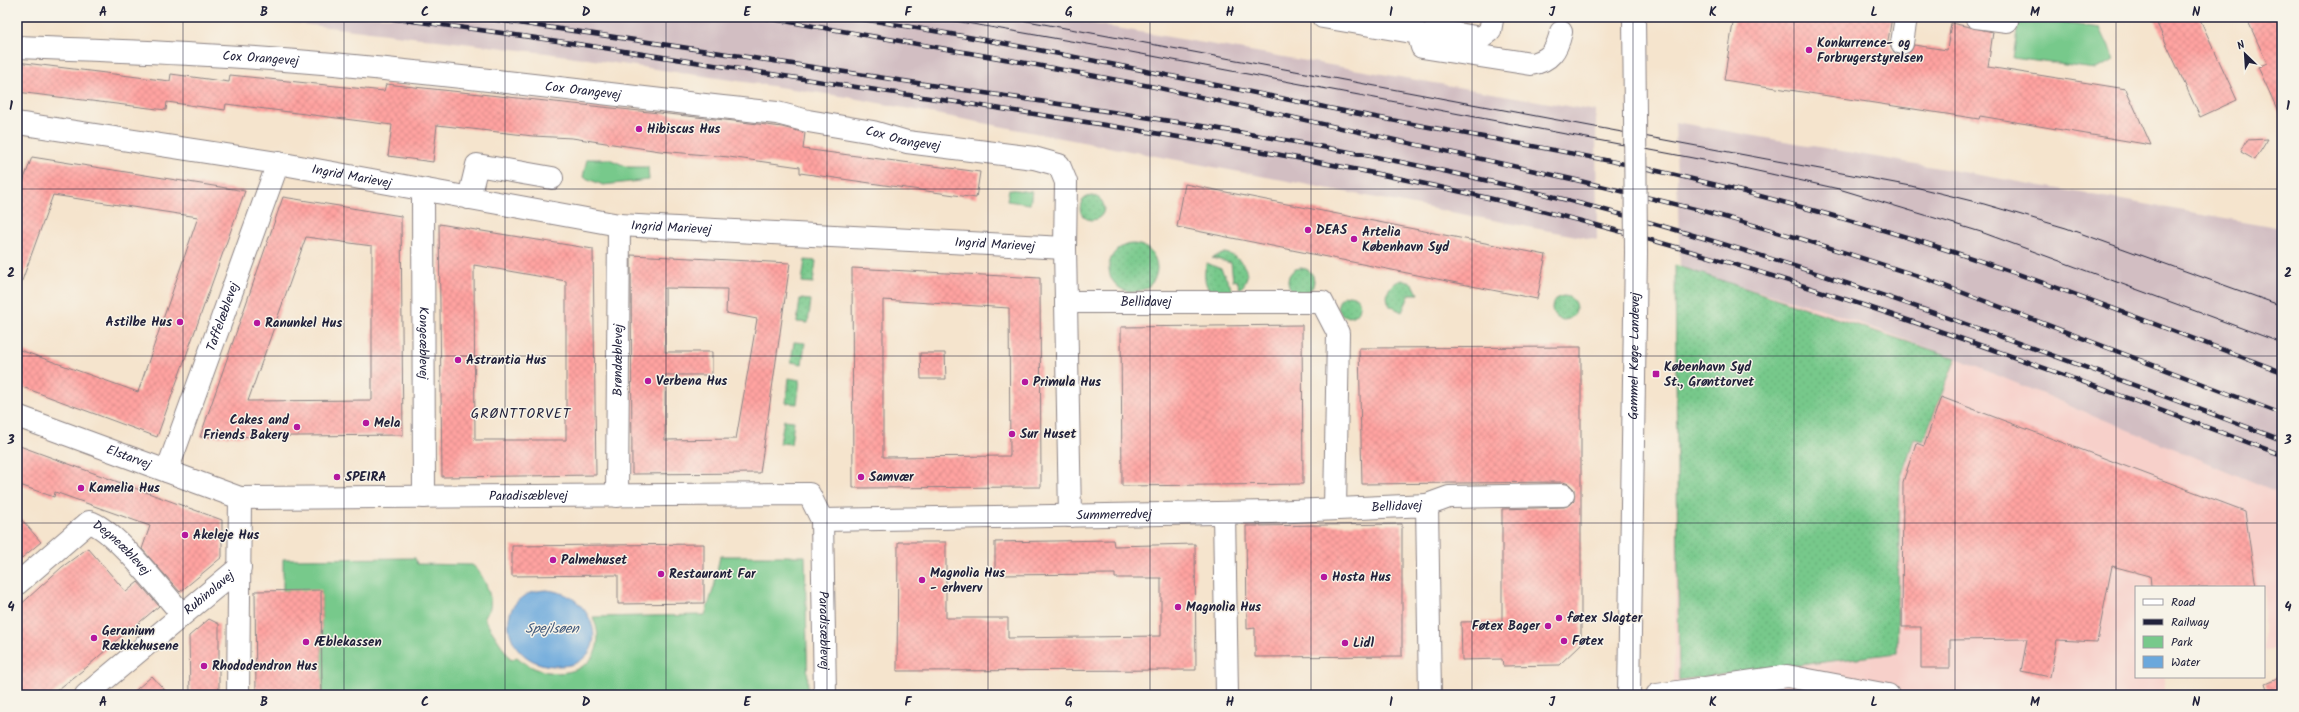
<svg xmlns="http://www.w3.org/2000/svg" width="2299" height="712" font-family="Kalam,sans-serif">
<style>
.built{fill:#f7d0ca}
.industrial{fill:#d2bec2}
.grass{fill:url(#grass-dots);stroke:#4c7663}
.green{fill:#77c98b;stroke:#4c7663}
.water{fill:#6ba8dc;stroke:#46658c}
.building{fill:url(#building-cross-hatch);fill-rule:evenodd}
.lines{fill:none;stroke-linecap:round;stroke-linejoin:round}
.minor-casing{stroke:#8c8384;stroke-width:24}
.minor{stroke:#fff;stroke-width:22}
.tram{stroke:#22223b;stroke-width:1}
.rail-casing{stroke:#22223b;stroke-width:4.5}
.rail{stroke:#f7f3e8;stroke-width:3;stroke-dasharray:9;stroke-linecap:butt}
.minor-bridge-casing{stroke:#8c8384;stroke-width:24;stroke-linecap:butt}
.minor-bridge{stroke:#fff;stroke-width:22}
.grid{fill:none;stroke:#22223b;stroke-width:1;stroke-opacity:0.55}
.poi-dot{fill:#b5179e;stroke:#f7f3e8;stroke-width:1.5}
.labels{text-anchor:middle;dominant-baseline:central;stroke-width:3;stroke-linejoin:round;paint-order:stroke}
.poi-label{font-size:13px;font-weight:bold;fill:#22223b;stroke:#f7f3e8;text-anchor:start}
.street-label{font-size:13px;fill:#22223b;stroke:#f7f3e8}
.neighbourhood-label{font-size:14px;letter-spacing:1px;fill:#22223b;stroke:#f7f3e8}
.water-label{font-size:14px;font-style:italic;fill:#3f587b;stroke:#f7f3e8}
.neatline{fill:none;stroke:#22223b;stroke-width:1.5}
.grid-label{font-size:13px;text-anchor:middle;font-weight:bold;fill:#22223b}
</style>
<defs>
<pattern id="grass-dots" width="8" height="8" patternUnits="userSpaceOnUse"><rect width="8" height="8" fill="#77c98b"/><path d="M2 2h.1M6 6h.1" fill="none" stroke="#67ac79" stroke-width="1.8" stroke-linecap="round"/></pattern>
<pattern id="building-cross-hatch" width="8" height="8" patternUnits="userSpaceOnUse"><rect width="8" height="8" fill="#ffa3a0"/><path d="M0 0l8 8M0 8l8-8" fill="none" stroke="#da8c8b"/></pattern>
</defs>
<rect width="100%" height="100%" fill="#f7f3e8"/>
<filter id="ink" filterUnits="userSpaceOnUse"><feTurbulence type="fractalNoise" baseFrequency=".025" numOctaves="2"/><feDisplacementMap in="SourceGraphic" scale="8" xChannelSelector="R" yChannelSelector="G"/><feConvolveMatrix kernelMatrix="1 2 1 2 8 2 1 2 1" color-interpolation-filters="sRGB"/></filter>
<filter id="wash" filterUnits="userSpaceOnUse"><feTurbulence type="fractalNoise" baseFrequency=".012" numOctaves="4" result="noise"/><feDisplacementMap in="SourceGraphic" scale="16" xChannelSelector="R" yChannelSelector="G"/><feGaussianBlur stdDeviation="0.9" result="paint"/><feColorMatrix in="noise" values="0 0 0 0 0 0 0 0 0 0 0 0 0 0 0 0 0 1.4 0 .05"/><feComposite in="paint" operator="in"/></filter>
<g filter="url(#wash)">
<rect width="100%" height="100%" fill="#f5e4cd"/>
<path class="built" d="M1680,267L1701,275L1822,309L1956,358L2282,493V648L2264,650V587H2136V677H2165V695H1674Z"/>
<path class="industrial" d="M244,17H1053L1596,111L1597,240L847,97L546,53Z
M1675,122L2282,228V494L1956,358L1822,309L1701,275L1680,267Z"/>
<path class="grass" d="M1080 208a12 12 0 1 1 24 0a12 12 0 1 1-24 0Z
M1109 268a24 24 0 1 1 48 0a24 24 0 1 1-48 0Z
M1225,253C1241,256 1256,275 1240,289L1237,281L1233,280L1231,263L1212,258Z
M805,260L816,261L813,283L802,282Z
M1207,263L1221,269L1235,294C1230,294 1221,296 1216,294C1203,289 1203,273 1207,263Z
M1675,265L1956,358L1923,441L1914,439L1900,480L1897,653L1679,680Z
M1288 281a13 13 0 1 1 26 0a13 13 0 1 1-26 0Z
M1402,280L1413,284L1418,294H1410L1402,312L1390,306C1383,294 1390,283 1402,280Z
M1338 306a11 11 0 1 1 22 0a11 11 0 1 1-22 0Z
M1552 308a12 12 0 1 1 24 0a12 12 0 1 1-24 0Z
M800,299L811,300L808,323L797,322Z
M794,342L805,343L802,364L791,362Z
M789,378L800,380L797,404L786,403Z
M784,420L794,421L791,444L780,443Z
M1787,687L1824,695H1744Z"/>
<path class="green" d="M2019,17L2100,28L2115,60L2095,69L2013,58Z
M587,159H609L628,167H648L649,180L603,185L583,177Z
M1009,189L1032,192L1030,204L1007,201Z
M720,556H805L808,695H322L321,591H283V559L415,558L417,564L472,565C482,571 493,596 490,608C489,611 486,614 484,616L486,622L511,660L517,657C552,689 616,671 593,617L705,615L714,587Z"/>
<path class="water" d="M547,590C555,591 563,593 570,597C594,611 606,649 576,663C569,666 562,666 555,666C501,665 489,592 547,590Z"/>
<g id="blocks">
<path class="building" d="M1734,17H1892L1888,41L1894,52L1900,55L1911,51L1914,45L1947,50L1951,23L1993,32L1988,67L2126,89L2151,145L1980,116L1979,119L1724,80Z
M2154,17H2199L2237,100L2200,117Z
M2246,17H2282V120L2258,67L2267,63Z
M17,62L170,81L171,74L229,82L230,75L384,91L386,84L734,121L782,127L805,133L803,149L980,172L976,198L800,173V167L729,157L660,151L572,138L533,136L437,125L433,162L388,156L392,125L226,104L225,110L167,102L166,110L17,92Z
M2268,139L2255,160L2241,152L2247,140Z
M32,157L245,191L157,437L17,385V349L138,392L198,217L53,195L19,289H17V198Z
M1185,184L1546,255L1537,299L1177,227Z
M283,197L401,216L403,435L200,437ZM306,237L372,246V400L248,401Z
M439,224L593,249L596,475L442,477ZM474,265L566,281V440H475Z
M631,255L790,263L760,473L632,474ZM665,288L727,289L726,313L757,319L736,439L665,440V375H712V352H665Z
M852,268L1040,278L1041,487L853,488ZM883,300L1009,308L1010,456L883,457Z
M1302,325L1303,484L1122,486L1121,327Z
M1581,347V644L1559,665L1503,666L1502,659L1462,660L1461,622L1502,621V509L1564,507L1570,505L1574,501V489L1569,484L1563,482L1362,484L1359,348Z
M920,353H945L946,379H921Z
M1941,397L2245,511L2256,587H2151L2150,576L2112,566L2097,642L2057,640L2050,677L2021,671L2027,639L1950,640V668H1921V627H1902L1903,482L1916,443L1924,446Z
M17,445L222,520V557L180,592L142,549L150,526L55,492L54,497L17,484Z
M17,514L41,542L17,562Z
M1402,524V656L1255,657V628L1247,629L1246,526Z
M1113,540L1114,546L1195,544L1196,670L897,671L898,542H946V618H1008V638L1161,636V578H1115V574L995,575V542Z
M704,544V603L618,604V575L512,576V546Z
M88,548L126,592L138,582L159,606L128,632L127,631L87,667L51,695H17V608L62,567Z
M321,590L322,695H256L255,591Z
M209,619L219,624V695H190L189,636Z
M152,676L169,695H130Z
M2282,676V695H2269L2265,683Z"/>
</g>
</g>
<g filter="url(#ink)">
<use href="#blocks" fill-opacity="0" stroke="#8c8384" stroke-width="1"/>
<g class="lines">
<defs>
<g id="minor">
<path d="M1323,17L1418,33L1422,47L1531,64C1550,61 1557,50 1561,32"/>
<path d="M1634,17L1635,115"/>
<path d="M1976,17L2007,21"/>
<path d="M1435,30L1481,38L1490,31L1492,20"/>
<path d="M1902,43L1906,17"/>
<path id="s1" d="M17,47C130,51 242,55 354,66C495,79 636,98 777,113L808,121L873,132L907,142L1034,158L1059,165L1066,182L1065,248L1070,516"/>
<path id="s2" d="M17,123L278,163L619,225L1065,248"/>
<path id="s3" d="M423,190L424,497"/>
<path d="M469,198L477,165L552,178"/>
<path id="s4" d="M1066,302H1322L1338,333L1335,509"/>
<path id="s5" d="M17,416L240,498L809,494L822,520L825,695"/>
<path id="s6" d="M167,471L278,163"/>
<path id="s7" d="M617,496L619,225"/>
<path d="M1427,505L1449,497L1563,495"/>
<path d="M1224,513L1227,695"/>
<path id="s8" d="M822,520L1271,512L1427,505L1430,695"/>
<path id="s9" d="M17,584L89,522C114,528 163,593 182,614"/>
<path id="s10" d="M86,695L240,567"/>
<path d="M238,695L240,498"/>
<path id="s11" d="M1629,695L1636,253"/>
<path d="M1657,695L1787,676L1888,695"/>
</g>
</defs>
<use href="#minor" class="minor-casing"/>
<use href="#minor" class="minor"/>
<path class="tram" d="M932,17L1099,46L1730,165L1839,189L1981,232L2282,343
M1006,17L1911,186L1984,204L2066,228L2282,306"/>
<defs>
<path id="rail" d="M379,17C539,36 697,63 856,87C1084,121 1311,154 1534,209C1790,272 2036,364 2282,455
M475,17C629,38 783,63 937,86C1135,115 1333,143 1527,190C1785,253 2034,348 2282,440
M761,17L1010,60L1155,87L1576,180L1707,212L1802,239L1924,278L2282,414
M850,17C1014,43 1177,77 1339,110C1444,131 1549,147 1653,170C1730,187 1807,208 1883,230C2018,270 2150,323 2282,372"/>
</defs>
<use href="#rail" class="rail-casing"/>
<use href="#rail" class="rail"/>
<defs>
<path id="minor-bridge" d="M1635,115L1636,253"/>
</defs>
<use href="#minor-bridge" class="minor-bridge-casing"/>
<use href="#minor-bridge" class="minor-bridge"/>
</g>
</g>
<path class="grid" d="M183,17V695M344,17V695M505,17V695M666,17V695M827,17V695M988,17V695M1150,17V695M1311,17V695M1472,17V695M1633,17V695M1794,17V695M1955,17V695M2116,17V695M17,189H2282M17,356H2282M17,523H2282"/>
<g class="poi-dot">
<circle cx="1809" cy="50" r="4"/>
<circle cx="639" cy="129" r="4"/>
<circle cx="1308" cy="230" r="4"/>
<circle cx="1354" cy="239" r="4"/>
<circle cx="180" cy="322" r="4"/>
<circle cx="257" cy="323" r="4"/>
<circle cx="458" cy="360" r="4"/>
<rect x="1652" y="370" width="8" height="8" rx="2"/>
<circle cx="648" cy="381" r="4"/>
<circle cx="1025" cy="382" r="4"/>
<circle cx="366" cy="423" r="4"/>
<circle cx="297" cy="427" r="4"/>
<circle cx="1012" cy="434" r="4"/>
<circle cx="337" cy="477" r="4"/>
<circle cx="861" cy="477" r="4"/>
<circle cx="81" cy="488" r="4"/>
<circle cx="185" cy="535" r="4"/>
<circle cx="553" cy="560" r="4"/>
<circle cx="661" cy="574" r="4"/>
<circle cx="1324" cy="577" r="4"/>
<circle cx="922" cy="580" r="4"/>
<circle cx="1178" cy="607" r="4"/>
<circle cx="1559" cy="618" r="4"/>
<circle cx="1548" cy="626" r="4"/>
<circle cx="94" cy="638" r="4"/>
<circle cx="1564" cy="641" r="4"/>
<circle cx="306" cy="642" r="4"/>
<circle cx="1345" cy="643" r="4"/>
<circle cx="204" cy="666" r="4"/>
</g>
<g class="labels">
<g class="poi-label">
<text x="1817" y="43">Konkurrence- og<tspan x="1817" dy="15">Forbrugerstyrelsen</tspan></text>
<text x="647" y="129">Hibiscus Hus</text>
<text x="1316" y="230">DEAS</text>
<text x="1362" y="232">Artelia<tspan x="1362" dy="15">København Syd</tspan></text>
<text x="172" y="322" text-anchor="end">Astilbe Hus</text>
<text x="265" y="323">Ranunkel Hus</text>
<text x="466" y="360">Astrantia Hus</text>
<text x="1664" y="367">København Syd<tspan x="1664" dy="15">St., Grønttorvet</tspan></text>
<text x="656" y="381">Verbena Hus</text>
<text x="1033" y="382">Primula Hus</text>
<text x="289" y="420" text-anchor="end">Cakes and<tspan x="289" dy="15">Friends Bakery</tspan></text>
<text x="374" y="423">Mela</text>
<text x="1020" y="434">Sur Huset</text>
<text x="345" y="477">SPEIRA</text>
<text x="869" y="477">Samvær</text>
<text x="89" y="488">Kamelia Hus</text>
<text x="193" y="535">Akeleje Hus</text>
<text x="561" y="560">Palmehuset</text>
<text x="930" y="573">Magnolia Hus<tspan x="930" dy="15">- erhverv</tspan></text>
<text x="669" y="574">Restaurant Far</text>
<text x="1332" y="577">Hosta Hus</text>
<text x="1186" y="607">Magnolia Hus</text>
<text x="1567" y="618">føtex Slagter</text>
<text x="1540" y="626" text-anchor="end">Føtex Bager</text>
<text x="102" y="631">Geranium<tspan x="102" dy="15">Rækkehusene</tspan></text>
<text x="1572" y="641">Føtex</text>
<text x="314" y="642">Æblekassen</text>
<text x="1353" y="643">Lidl</text>
<text x="212" y="666">Rhododendron Hus</text>
</g>
<g class="street-label">
<text stroke="none"><textPath href="#s1" startOffset="244">Cox Orangevej</textPath></text>
<text stroke="none"><textPath href="#s1" startOffset="568">Cox Orangevej</textPath></text>
<text stroke="none"><textPath href="#s1" startOffset="892">Cox Orangevej</textPath></text>
<text stroke="none"><textPath href="#s2" startOffset="339">Ingrid Marievej</textPath></text>
<text stroke="none"><textPath href="#s2" startOffset="663">Ingrid Marievej</textPath></text>
<text stroke="none"><textPath href="#s2" startOffset="987">Ingrid Marievej</textPath></text>
<text stroke="none"><textPath href="#s4" startOffset="80">Bellidavej</textPath></text>
<text stroke="none"><textPath href="#s6" startOffset="164">Taffelæblevej</textPath></text>
<text stroke="none"><textPath href="#s3" startOffset="153">Kongeæblevej</textPath></text>
<text stroke="none"><textPath href="#s11" startOffset="339">Gammel Køge Landevej</textPath></text>
<text stroke="none"><textPath href="#s7" startOffset="136">Brøndæblevej</textPath></text>
<text stroke="none"><textPath href="#s5" startOffset="119">Elstarvej</textPath></text>
<text stroke="none"><textPath href="#s5" startOffset="526">Paradisæblevej</textPath></text>
<text stroke="none"><textPath href="#s8" startOffset="575">Bellidavej</textPath></text>
<text stroke="none"><textPath href="#s8" startOffset="292">Summerredvej</textPath></text>
<text stroke="none"><textPath href="#s9" startOffset="137">Degneæblevej</textPath></text>
<text stroke="none"><textPath href="#s10" startOffset="160">Rubinolavej</textPath></text>
<text stroke="none"><textPath href="#s5" startOffset="946">Paradisæblevej</textPath></text>
</g>
<g class="neighbourhood-label">
<text x="521" y="414">GRØNTTORVET</text>
</g>
<g class="water-label">
<text x="552" y="629">Spejlsøen</text>
</g>
</g>
<rect width="2299" height="712" fill="none" stroke="#f7f3e8" stroke-width="44"/>
<rect x="2135" y="586" width="130" height="92" fill="#f7f3e8" stroke="#a29fa3"/>
<rect x="2143" y="599" width="20" height="6" fill="#ffffff" stroke="#a29fa3"/>
<text x="2171" y="606" font-size="12" fill="#22223b">Road</text>
<rect x="2143" y="619" width="20" height="6" fill="#22223b" stroke="#a29fa3"/>
<text x="2171" y="626" font-size="12" fill="#22223b">Railway</text>
<rect x="2143" y="636" width="20" height="12" fill="#77c98b" stroke="#a29fa3"/>
<text x="2171" y="646" font-size="12" fill="#22223b">Park</text>
<rect x="2143" y="656" width="20" height="12" fill="#6ba8dc" stroke="#a29fa3"/>
<text x="2171" y="666" font-size="12" fill="#22223b">Water</text>
<g transform="translate(2245 54) rotate(335)" stroke="#f7f3e8" stroke-width="3" paint-order="stroke">
<path d="M0-3L7 15L0 10L-7 15Z" fill="#22223b"/>
<text y="-6" font-size="11" font-weight="bold" text-anchor="middle" fill="#22223b">N</text>
</g>
<rect x="22" y="22" width="2255" height="668" class="neatline"/>
<g class="grid-label">
<text x="103" y="16">A</text>
<text x="264" y="16">B</text>
<text x="425" y="16">C</text>
<text x="586" y="16">D</text>
<text x="747" y="16">E</text>
<text x="908" y="16">F</text>
<text x="1069" y="16">G</text>
<text x="1230" y="16">H</text>
<text x="1391" y="16">I</text>
<text x="1552" y="16">J</text>
<text x="1713" y="16">K</text>
<text x="1874" y="16">L</text>
<text x="2035" y="16">M</text>
<text x="2196" y="16">N</text>
<text x="11" y="110">1</text>
<text x="2288" y="110">1</text>
<text x="11" y="277">2</text>
<text x="2288" y="277">2</text>
<text x="11" y="444">3</text>
<text x="2288" y="444">3</text>
<text x="11" y="611">4</text>
<text x="2288" y="611">4</text>
<text x="103" y="706">A</text>
<text x="264" y="706">B</text>
<text x="425" y="706">C</text>
<text x="586" y="706">D</text>
<text x="747" y="706">E</text>
<text x="908" y="706">F</text>
<text x="1069" y="706">G</text>
<text x="1230" y="706">H</text>
<text x="1391" y="706">I</text>
<text x="1552" y="706">J</text>
<text x="1713" y="706">K</text>
<text x="1874" y="706">L</text>
<text x="2035" y="706">M</text>
<text x="2196" y="706">N</text>
</g>
</svg>
